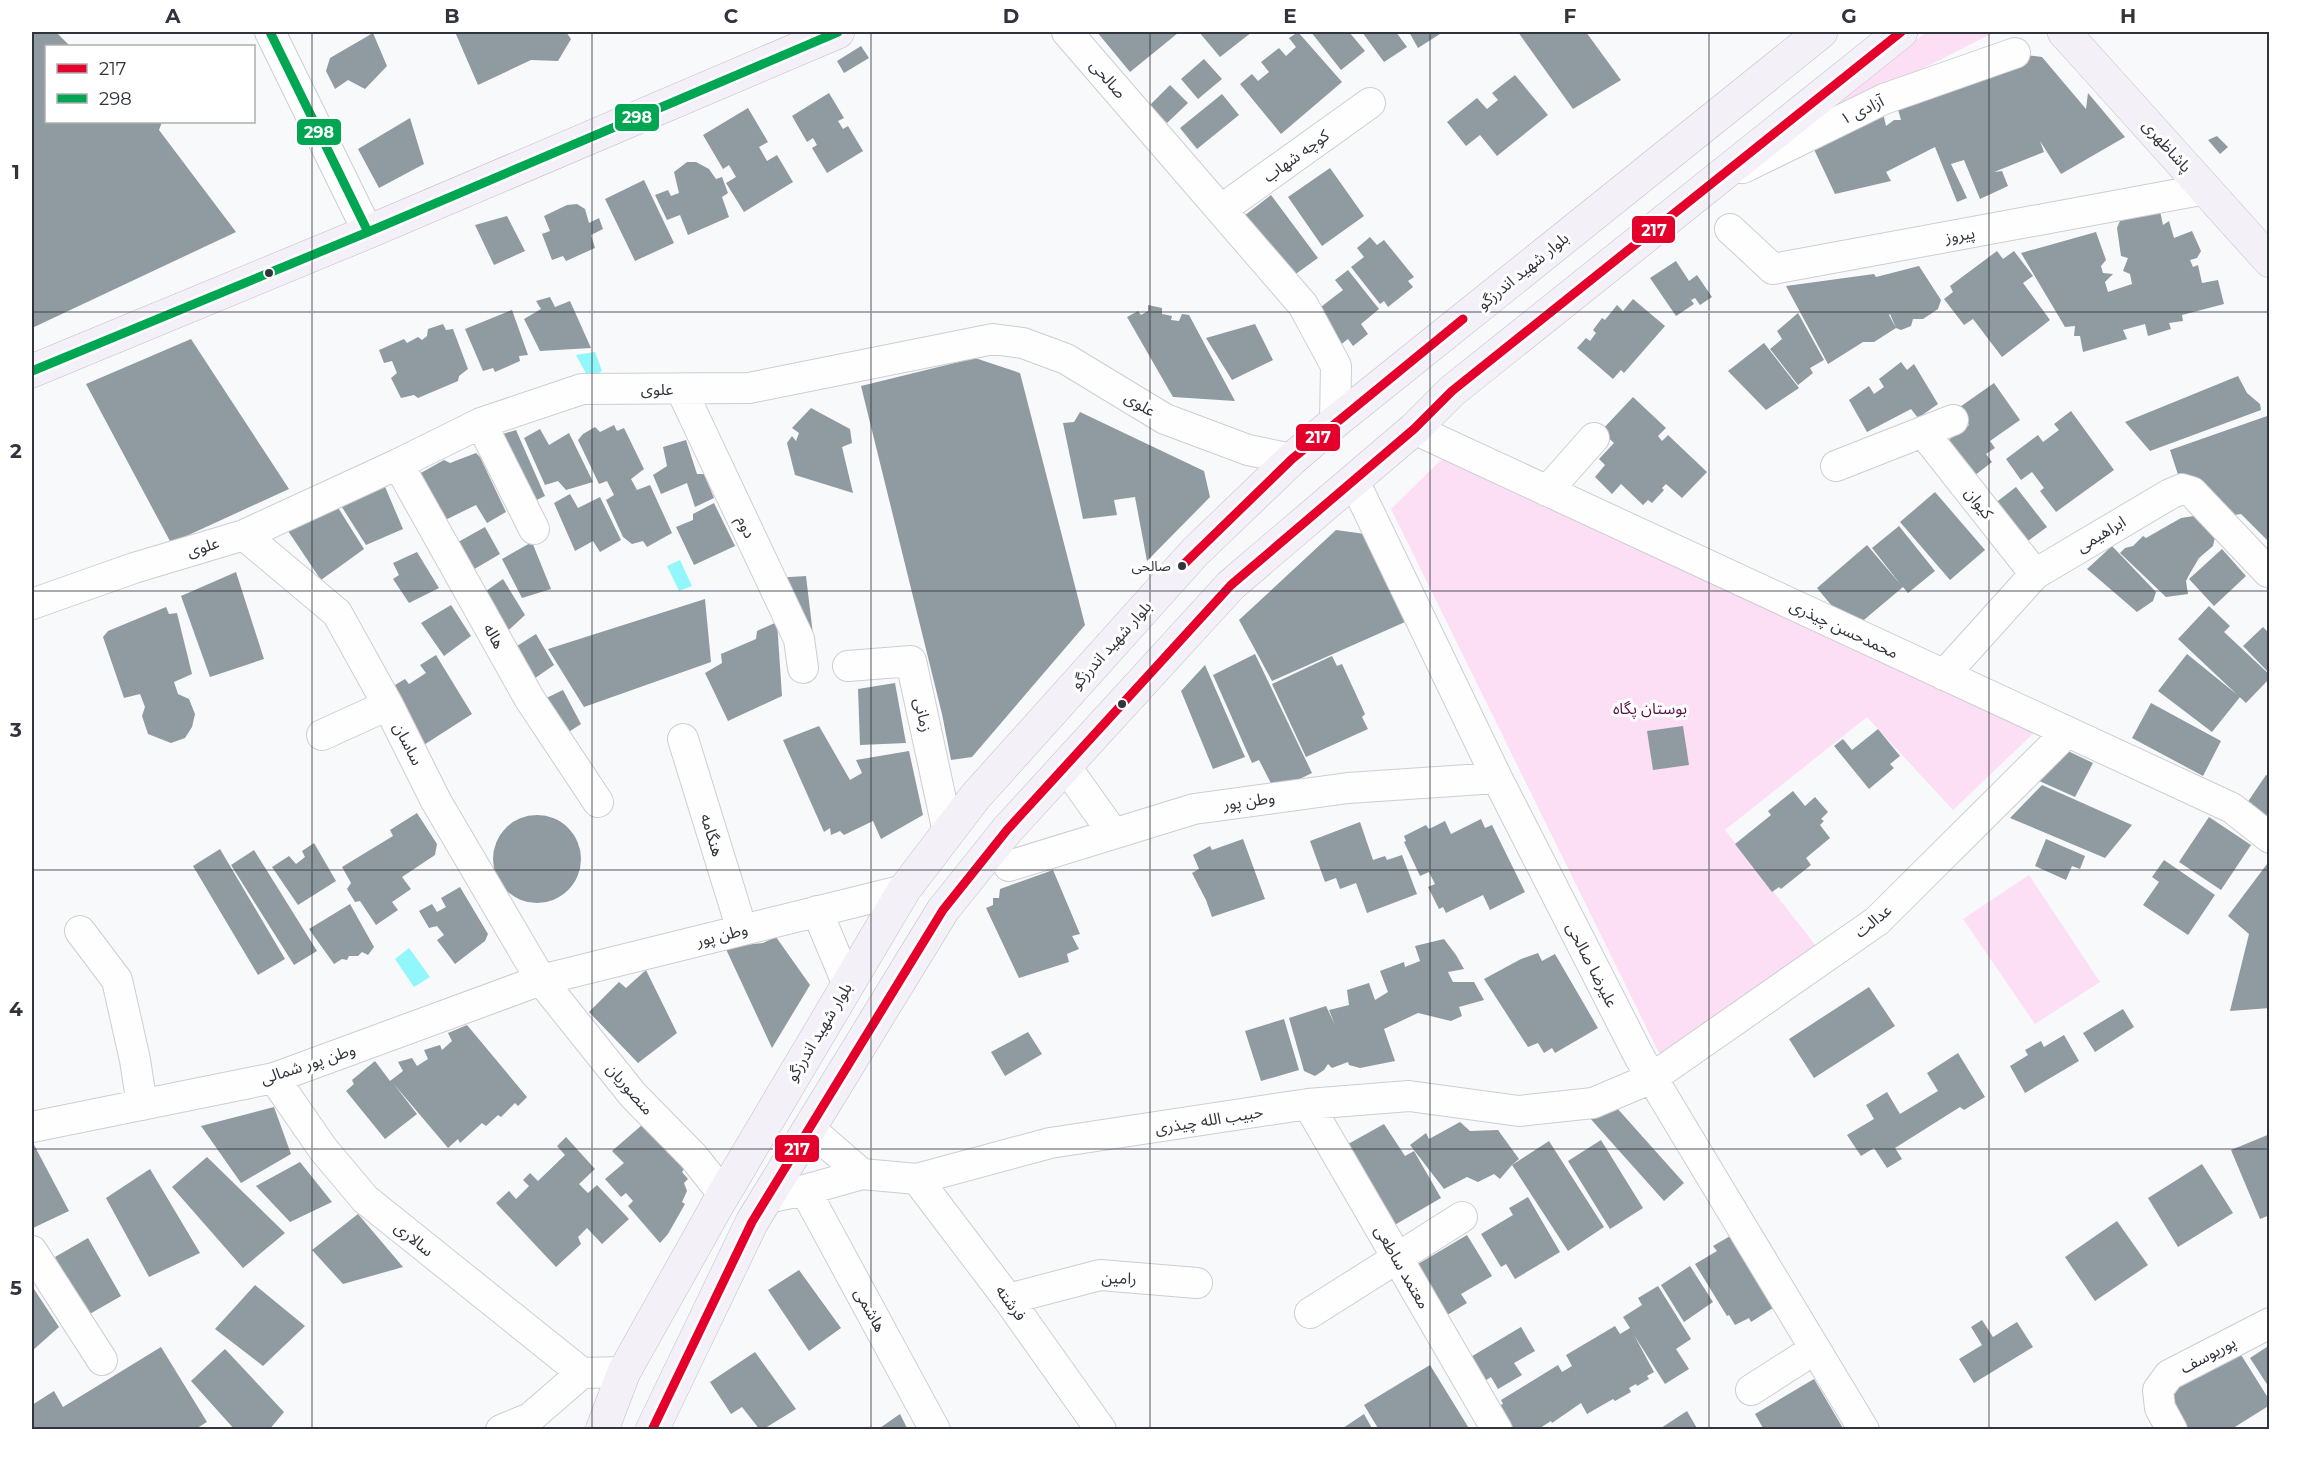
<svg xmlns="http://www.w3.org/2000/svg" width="2301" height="1461" font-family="Montserrat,'Noto Sans Arabic',sans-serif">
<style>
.green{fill:#fcdff4}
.water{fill:#92f7fa}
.building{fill:#8f9aa1}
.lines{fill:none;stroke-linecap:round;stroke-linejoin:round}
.minor-casing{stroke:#cdced2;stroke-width:32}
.major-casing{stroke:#c3becc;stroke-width:34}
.minor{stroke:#fefefe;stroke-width:30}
.major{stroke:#f3f0f8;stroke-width:33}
.bus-1-casing{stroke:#fff;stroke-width:14}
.bus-2-casing{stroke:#fff;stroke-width:14}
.bus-1{stroke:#e4002b;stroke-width:9}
.bus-2{stroke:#00a651;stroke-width:9}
.grid{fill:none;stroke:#31343c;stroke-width:1.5;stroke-opacity:0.55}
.bus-dot{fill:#31343c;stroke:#fff;stroke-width:2}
.labels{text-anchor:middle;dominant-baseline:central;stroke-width:6;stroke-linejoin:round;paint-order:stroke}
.bus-label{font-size:14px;fill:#31343c;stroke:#fff;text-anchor:end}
.street-label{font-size:16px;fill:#31343c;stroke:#fff}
.park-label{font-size:16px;fill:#5a134b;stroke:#fff}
.line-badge{stroke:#fff;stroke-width:2}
.badge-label{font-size:16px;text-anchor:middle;font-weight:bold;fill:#fff}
.neatline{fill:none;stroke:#31343c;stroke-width:2}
.grid-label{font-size:20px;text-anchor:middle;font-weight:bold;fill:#31343c}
</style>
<rect width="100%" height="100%" fill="#f8f9fb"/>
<path class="green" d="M1926,32H1995L1811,125Z
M1442,459L1902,665L2037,730L1953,810L1867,717L1725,830L1820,951L1660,1055L1391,509Z
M2029,875L2100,982L2035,1024L1963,919Z"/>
<path class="water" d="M595,352L602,371L589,379L576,355Z
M680,560L692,586L679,591L667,566Z
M409,948L430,977L414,987L395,959Z"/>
<path class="building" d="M32,32H56L70,46H46V122H162L159,130L236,232L32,328Z
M455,32H566L571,39L558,61L531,60L478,85Z
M1097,32H1176L1178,33L1130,72Z
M1199,32H1252L1220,57Z
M1298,32L1342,82L1281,134L1240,84L1252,74L1258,81L1269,72L1261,62L1279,48L1286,56L1296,47L1289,38Z
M1311,32H1349L1365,51L1341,70Z
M1362,32H1396L1407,47L1384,62Z
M1409,32H1443L1418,48Z
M1518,32H1586L1621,80L1573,109Z
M373,33L387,66L365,89L348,80L335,89L326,71L330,58Z
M861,46L869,58L844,73L837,61Z
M2025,55L2042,57L2086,109L2088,93L2125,137L2061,174L2040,141L2044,152L1994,172L2002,171L2008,186L1980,199L1964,160L1951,164L1967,198L1957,202L1935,147L1886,172L1891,181L1835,194L1811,143L1883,113L1886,126L1894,120H1901L1897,106Z
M1204,59L1222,79L1198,99L1181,79Z
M1515,75L1548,115L1497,156L1480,135L1466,146L1447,122L1477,98L1487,109L1498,100L1492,93Z
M1170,85L1188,103L1167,123L1150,105Z
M829,93L844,118L838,121L843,129L848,126L863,151L827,173L812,148L817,145L813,138L807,142L792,116Z
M1222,94L1239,115L1197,149L1180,128Z
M748,108L768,142L759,147L767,161L777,155L793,182L744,212L726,183L736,177L729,165L723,169L703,135Z
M410,118L424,164L379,188L358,149Z
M2217,136L2228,147L2220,154L2208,140Z
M687,162H696L709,169L716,179L722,177L728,193L722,197L729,217L688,235L680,215L667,220L655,195L668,190L671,196L679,193L674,172Z
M1330,168L1364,216L1322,246L1288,197Z
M644,180L674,243L635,261L605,199Z
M1271,195L1318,258L1290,278L1244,216Z
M577,204L585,209L589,223L599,218L603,229L591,235L595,248L566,261L563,256L552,260L542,234L550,231L544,216L567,205Z
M2160,211L2163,225L2169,221L2174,238L2192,231L2201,251L2197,258L2190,260L2193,267L2198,265L2202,283L2218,280L2224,304L2182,315L2183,321L2169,323L2171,329L2148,336L2145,324L2123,330L2127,339L2083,352L2080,336H2074L2075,326L2065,327L2021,253L2096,232L2106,260L2101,266L2103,273L2113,274L2105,282L2108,292L2132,284L2130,274L2123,271L2128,258L2121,256L2117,228L2120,221Z
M507,216L525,251L494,265L475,225Z
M1370,237L1377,245L1384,240L1414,277L1408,281L1413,287L1388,307L1384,301L1380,304L1351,267L1364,257L1357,248Z
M1997,251L2003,259L2014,251L2033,276L2023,283L2050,320L2002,357L1973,319L1964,325L1944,299L1953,292L1950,286Z
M1676,261L1689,281L1697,275L1712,297L1700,305L1695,298L1691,300L1694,304L1676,316L1650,278Z
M1919,266L1941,300L1938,309L1923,319H1913L1911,326L1901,330L1896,328L1890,314L1889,315L1896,328L1874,342H1863L1828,364L1786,286L1874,274L1876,277Z
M1348,270L1379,309L1361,324L1368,334L1353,346L1348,339L1339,346L1313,313L1343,290L1335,280Z
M550,297L555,307L570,301L591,348L540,351L524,319L541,309L536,301Z
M1633,299L1665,326L1624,373L1621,370L1613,379L1577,348L1586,338L1590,341L1596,333L1593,330L1602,318L1605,320L1617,305L1623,311Z
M1148,305L1162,308V314L1172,316L1171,320L1179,321L1182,314L1189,315L1235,401L1173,397L1127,317L1138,311L1141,315L1148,311Z
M512,310L528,355L519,356L520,361L495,372L493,368L483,371L465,329Z
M1798,313L1824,360L1810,368L1813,373L1798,385L1770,349L1782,339L1777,331Z
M443,324L446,330L453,329L468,369L459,376L458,381L418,398L414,395L401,398L391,378L397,373L392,361L384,363L379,350L404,339L407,343L418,337L422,340L427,336L428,329Z
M1255,324L1273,360L1232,380L1206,338Z
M191,339L289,489L171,543L86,384Z
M1764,343L1799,388L1766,410L1728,371Z
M975,358L1020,373L1085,625L972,757L951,760L942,714L861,386Z
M1901,362L1907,370L1914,364L1938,404L1918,418L1911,409L1867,432L1849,400L1869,386L1874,394L1884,387L1879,379Z
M2238,376L2247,393L2260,404L2261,410L2150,451L2125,422Z
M1994,383L2020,420L1990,441L1995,448L1986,454L1992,462L1974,476L1942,445L1969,425L1957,409Z
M1633,397L1666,428L1658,436L1662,441L1668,435L1707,472L1682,498L1666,484L1662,488L1664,490L1652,503L1648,500L1643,505L1621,484L1612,494L1595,477L1605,465L1599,459L1614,443L1601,431Z
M811,408L850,429L852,443L842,447L853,493L795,475L787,443L792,436L796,441L799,433L792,428Z
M2071,411L2114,470L2056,512L2040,491L2044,488L2032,472L2021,480L2006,459L2038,435L2043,442L2059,430L2054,424Z
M1080,412L1204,471L1210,497L1147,561L1135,497L1114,500L1117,515L1083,519L1063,423L1074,422Z
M2270,415V543L2241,514L2221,517L2181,484L2170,450Z
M614,425L617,431L624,428L644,469L631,479L637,490L650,485L672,533L647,547L643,541L632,544L623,537L606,500L614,495L607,481L599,484L578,440L583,434L595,427L600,432Z
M540,429L549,445L569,433L593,482L566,490L558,481L545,485L524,438Z
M516,430L545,496L526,505L493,437Z
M686,440L697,474H704L714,498L695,507L687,483L661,494L653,475L667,466L663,447Z
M476,453L480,457L506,512L487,523L476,505L437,524L410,479L444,460L450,463Z
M383,482L403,529L366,545L340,504Z
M2016,487L2047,527L2021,546L1990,507Z
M1935,492L1985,550L1950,580L1900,522Z
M570,494L578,508L600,497L621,540L600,552L593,541L575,551L554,503Z
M714,503L735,546L694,565L676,527L693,520V514Z
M337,506L364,549L321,580L288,531Z
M2194,516L2215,537L2213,546L2199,558L2189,575L2186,581L2188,594L2166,597L2120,553L2125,548L2133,546L2143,536L2146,538L2181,518Z
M1899,526L1935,571L1908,593L1903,587L1852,630L1817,588L1867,545L1901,585L1872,548Z
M485,527L500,554L466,574L451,546Z
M1336,530L1365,534L1405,622L1272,681L1239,620Z
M532,542L551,589L522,598L502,559Z
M2112,546L2156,592L2153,601L2137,612L2087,569Z
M2222,549L2246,576L2214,606L2189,579Z
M417,552L439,588L409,603L393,579L399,575L393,563Z
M236,572L264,659L210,677L181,596Z
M806,576L814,643L774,578Z
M503,579L525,615L500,638L479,596Z
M705,599L711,662L584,707L548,649Z
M451,605L471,636L444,656L421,623Z
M2209,606L2230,626L2224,632L2270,675V678L2246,703L2178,639Z
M166,607L169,614L177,613L192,674L174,682L178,694L189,699L195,714L192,727L185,738L171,743L148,734L142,716L145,707L140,694L124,698L103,637L108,631Z
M777,622L782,696L728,721L705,673L722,663L721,654L756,639L757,631Z
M2263,627L2270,634V674L2243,646Z
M536,634L554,665L528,683L509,651Z
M1255,654L1312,773L1275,791L1259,760L1252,763L1213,675Z
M2187,654L2240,697L2212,732L2158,691Z
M436,655L472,714L416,750L385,691L405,679L409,684L426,673L420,665Z
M1332,656L1337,666L1342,664L1365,714L1362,717L1368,729L1306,757L1272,684Z
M1205,665L1245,757L1213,769L1181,691Z
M895,683L906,743L860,745L858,689Z
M563,690L581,724L561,737L536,703Z
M2151,703L2221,741L2203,776L2132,738Z
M819,726L850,780L862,773L856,760L909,751L923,815L881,839L873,821L844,835L840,831L831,835L830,828L824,832L783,740Z
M1683,726L1689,765L1653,770L1647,731Z
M1878,729L1900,756L1890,764L1894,768L1869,789L1834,746L1843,739L1852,750Z
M2070,752L2093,763L2075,797L2037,780L2056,754Z
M2266,775L2270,777V818L2247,803Z
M2042,785L2132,825L2105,858L2010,818Z
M1793,791L1805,806L1815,797L1828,812L1821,819L1824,821L1820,825L1830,838L1806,858L1811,865L1781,889L1779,887L1772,892L1735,844L1771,815L1768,811Z
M417,813L437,844L435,855L402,877L411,889L392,902L398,910L376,925L360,901L355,902L347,889L351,883L342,867L393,836L390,830Z
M493 859a44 44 0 1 1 88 0a44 44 0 1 1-88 0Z
M2209,817L2251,845L2221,890L2179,862Z
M1481,819L1485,828L1492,825L1525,892L1490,910L1483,895L1446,913L1443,907L1439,909L1428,887L1435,884L1429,872L1420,876L1404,842L1406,841L1404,836L1426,825L1429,829L1445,821L1451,834Z
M1360,822L1373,860L1385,856L1387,860L1402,855L1417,894L1367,913L1356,883L1340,889L1336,878L1325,882L1310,841Z
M1243,839L1265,899L1212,917L1206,900L1192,873L1199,869L1193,855L1210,846L1212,850Z
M2046,839L2085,856L2080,869L2072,866L2066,880L2035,866Z
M314,843L336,881L298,905L272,867L289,856L296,864L305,857L302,851Z
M220,849L285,959L258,975L193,866Z
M254,850L317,951L294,965L231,865Z
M2164,860L2215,895L2188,935L2143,905L2159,882L2152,877Z
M2270,860V1008L2230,1011L2249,934L2228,916Z
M1053,870L1080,934L1072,936L1079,949L1067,954L1069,962L1019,978L986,908L993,905V898H999L1000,889Z
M460,887L488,934L485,941L455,964L437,940L444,935L437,926L429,928L419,911L432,904L437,912L446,907L441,898Z
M350,904L374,947L368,955L362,952L358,956H349L347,960L342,959L334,964L309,929Z
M776,937L810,985L772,1048L725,947L763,943Z
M1444,939L1456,955L1464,969L1448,972L1453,982H1474L1484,1000L1459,1007L1462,1016L1451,1021L1418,1013L1384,1029L1395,1061L1360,1068L1349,1065L1348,1062L1332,1068L1328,1064L1324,1070L1315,1076L1304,1071L1289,1018L1326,1006L1335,1025L1329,1010L1349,1005L1347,990L1369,983L1375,1000L1388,992L1380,971L1404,962L1405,967L1420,961L1415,946Z
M1538,953L1542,961L1555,954L1598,1028L1555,1053L1552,1048L1544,1053L1538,1043L1528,1047L1484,979L1521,959Z
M646,970L677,1033L638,1063L589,1012L619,982L626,988Z
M1869,987L1895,1026L1814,1078L1789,1039Z
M2123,1009L2134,1027L2095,1052L2083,1033Z
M1284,1019L1299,1070L1261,1081L1245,1031Z
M467,1025L527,1097L518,1106L515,1103L501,1117L498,1115L486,1126L482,1123L460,1143L458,1139L448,1148L393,1083L417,1114L385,1139L346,1091L354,1084L352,1080L375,1061L390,1081L403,1071L398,1062L412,1058L417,1066L428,1059L424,1050L440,1045L442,1050L452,1041L448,1033Z
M1028,1032L1042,1054L1005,1076L991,1052Z
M2064,1035L2079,1061L2025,1093L2010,1066L2028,1055L2025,1050L2041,1041L2044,1047Z
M1958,1053L1985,1097L1964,1110L1960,1107L1895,1148L1902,1159L1887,1168L1874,1148L1861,1156L1847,1135L1874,1119L1866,1105L1887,1092L1900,1114L1938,1091L1927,1073Z
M1608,1098L1684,1183L1664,1201L1588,1116Z
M274,1107L291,1154L241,1183L201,1126Z
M1460,1122L1470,1131L1498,1130L1519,1159L1512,1165L1549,1141L1604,1227L1568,1251L1512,1165L1500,1179L1494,1174L1478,1182L1467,1177L1444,1189L1410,1145L1426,1133L1429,1139Z
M1384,1124L1405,1156L1414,1151L1441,1198L1386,1230L1341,1148Z
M642,1125L684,1169L682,1172L688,1179L684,1183L687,1191L682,1202L685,1204L668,1234L660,1243L628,1206L633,1201L626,1193L621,1197L605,1179L624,1163L612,1151Z
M2270,1134V1215L2260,1219L2231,1150Z
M566,1137L595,1169L579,1184L588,1193L597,1185L629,1219L602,1244L587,1228L578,1237L581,1244L556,1267L496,1203L509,1191L516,1199L529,1186L523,1180L530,1173L538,1181L565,1155L557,1146Z
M1601,1140L1643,1208L1610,1229L1568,1161Z
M32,1141L69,1211L33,1228L32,1225Z
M207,1157L285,1233L243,1268L172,1187Z
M300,1162L332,1202L290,1222L256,1186Z
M2202,1164L2233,1213L2178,1247L2148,1198Z
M150,1169L200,1253L149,1277L106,1198Z
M1528,1197L1560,1252L1515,1279L1506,1264L1501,1267L1481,1234L1513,1215L1509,1208Z
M358,1214L403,1267L343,1284L312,1250Z
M2117,1221L2148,1265L2095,1301L2065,1257Z
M1467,1235L1492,1276L1461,1294L1467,1303L1439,1320L1408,1270Z
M1732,1235L1776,1306L1751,1322L1749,1318L1735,1325L1729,1315L1727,1316L1695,1264L1717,1251L1713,1246Z
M88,1238L121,1296L88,1315L55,1257Z
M1690,1266L1713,1302L1684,1322L1661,1285Z
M799,1270L841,1328L809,1351L768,1290Z
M255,1285L305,1326L263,1366L215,1329Z
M32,1286L59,1327L32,1351Z
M1658,1286L1691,1339L1676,1349L1689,1369L1665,1384L1634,1335L1654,1372L1647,1376L1649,1379L1637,1386L1636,1384L1629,1388L1631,1392L1615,1401L1613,1399L1587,1414L1581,1403L1552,1423L1551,1421L1537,1430H1510L1504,1420L1508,1418L1500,1405L1503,1404L1501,1400L1558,1365L1562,1372L1572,1366L1566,1355L1615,1326L1620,1334L1630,1328L1623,1317L1642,1305L1638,1298Z
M1982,1320L1993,1337L2017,1322L2033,1347L1974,1383L1959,1359L1982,1345L1971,1327Z
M1521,1327L1535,1351L1514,1363L1522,1375L1498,1389L1491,1377L1483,1382L1469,1358Z
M2270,1345V1389L2250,1358Z
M161,1347L207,1422L194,1430H32V1405L54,1391L63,1407Z
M225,1349L284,1412L269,1430H235L191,1381Z
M2238,1350L2270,1401V1405L2230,1430H2179L2160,1399Z
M755,1352L796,1409L762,1430H760L742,1407L731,1414L710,1382Z
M1430,1365L1470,1430H1379L1364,1405Z
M1814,1379L1844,1430H1764L1755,1414Z
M1687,1411L1698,1430H1658Z
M900,1414L908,1430H877Z
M1364,1414L1373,1430H1340Z"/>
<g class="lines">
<defs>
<path id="minor" d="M270,32L368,232
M1067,32L1303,305L1336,366L1335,422
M1743,168L1884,99L2015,53
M1222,209L1370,103
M1730,229L1773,269L2206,189
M681,389L799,639L803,668
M481,423L534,529
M1414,429L2232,808L2270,838
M1923,432L2035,574
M398,464L529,698L598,802
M1836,466L1953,420
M1354,481L1497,778L1640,1058L1864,1430
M1547,491L1594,438
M244,535L337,613L388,705L436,801L541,980L633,1095L693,1156L724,1195
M32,604L134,568L244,535L398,464L481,423L582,389L749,388L993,339L1023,343L1066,359L1165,419L1248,450L1292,459
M848,666L911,661L948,832
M1944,675L2035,574L2170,494L2182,489L2192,492L2268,572
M322,735L388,705
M683,739L742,930
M1066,767L1113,833
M1009,866L1194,809L1348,788L1497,778
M817,911L848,985
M80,931L117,980L135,1060L142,1105
M274,1078L323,1149L365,1199L582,1373L624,1372
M1308,1104L1497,1430
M32,1127L274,1078L541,980L904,890
M810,1129L862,1174
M917,1179L1008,1299L1101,1430
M805,1190L935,1430
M767,1198L805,1190L862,1174L917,1179L1050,1143L1308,1104L1409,1096L1519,1111L1593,1103L1652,1078L1877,921L2067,732
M32,1251L102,1360
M1008,1299L1100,1275L1197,1283
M1310,1313L1462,1217
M1751,1390L1815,1349
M501,1430L530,1418L582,1373
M2172,1430L2160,1408L2158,1390L2169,1375L2270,1323"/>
<path id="major" d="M2064,32L2270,261
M32,371L368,232L838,32
M602,1430L624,1372L718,1204L904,890L975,797L1195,552L1292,459L1335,422L1821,32
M652,1430L752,1222L943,910L1007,830L1231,585L1414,429L1452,391L1901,32"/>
</defs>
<use href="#minor" class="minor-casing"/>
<use href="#major" class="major-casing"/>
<use href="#minor" class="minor"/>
<use href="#major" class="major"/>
<defs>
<path id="bus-1" d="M1182,566L1292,459L1463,319
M652,1430L752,1222L943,910L1007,830L1231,585L1414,429L1452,391L1901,32"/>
<path id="bus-2" d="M270,32L368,232
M32,371L368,232L838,32"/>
</defs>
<use href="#bus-1" class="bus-1-casing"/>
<use href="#bus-2" class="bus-2-casing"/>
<use href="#bus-1" class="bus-1"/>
<use href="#bus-2" class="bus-2"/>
</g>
<path class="grid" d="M312,32V1430M592,32V1430M871,32V1430M1150,32V1430M1430,32V1430M1709,32V1430M1989,32V1430M32,312H2270M32,591H2270M32,870H2270M32,1149H2270"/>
<g class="bus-dot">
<circle cx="269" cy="273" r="5"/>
<circle cx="1182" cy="566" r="5"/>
<circle cx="1122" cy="704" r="5"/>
</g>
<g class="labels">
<g class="bus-label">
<text x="1171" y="566">صالحی</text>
</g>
<g class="street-label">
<text transform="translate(1108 79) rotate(49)">صالحی</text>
<text transform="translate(1862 110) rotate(-26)">آزادی ۱</text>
<text transform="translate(2167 146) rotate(48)">پاشاظهری</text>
<text transform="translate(1296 156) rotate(-36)">کوچه شهاب</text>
<text transform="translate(1960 235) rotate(-10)">پیروز</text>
<text transform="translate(1523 271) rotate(-39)">بلوار شهید اندرزگو</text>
<text x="657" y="389">علوی</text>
<text transform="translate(1140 404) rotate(31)">علوی</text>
<text transform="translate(1979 503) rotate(52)">کیوان</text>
<text transform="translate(746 527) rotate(65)">دوم</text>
<text transform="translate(2101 534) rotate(-31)">ابراهیمی</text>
<text transform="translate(203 547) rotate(-17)">علوی</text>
<text transform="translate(1844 629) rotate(25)">محمدحسن چیذری</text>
<text transform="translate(494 636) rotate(61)">هاله</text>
<text transform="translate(1111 645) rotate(-48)">بلوار شهید اندرزگو</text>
<text transform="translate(923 715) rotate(78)">زمانی</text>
<text transform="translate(408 744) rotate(63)">ساسان</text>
<text transform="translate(1249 801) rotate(-8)">وطن پور</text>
<text transform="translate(712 835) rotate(73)">هنگامه</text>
<text transform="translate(1873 921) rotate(-39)">عدالت</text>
<text transform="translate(722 935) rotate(-14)">وطن پور</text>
<text transform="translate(1592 965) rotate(63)">علیرضا صالحی</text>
<text transform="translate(819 1032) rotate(-59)">بلوار شهید اندرزگو</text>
<text transform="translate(308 1064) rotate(-18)">وطن پور شمالی</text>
<text transform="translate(630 1089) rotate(49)">منصوریان</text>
<text transform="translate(1209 1120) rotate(-9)">حبیب الله چیذری</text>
<text transform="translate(414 1239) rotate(39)">سالاری</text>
<text transform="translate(1402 1267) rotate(60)">معتمد ساطعی</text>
<text transform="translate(1119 1278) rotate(2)">رامین</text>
<text transform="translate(1011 1303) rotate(54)">فرشته</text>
<text transform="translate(870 1310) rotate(61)">هاشمی</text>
<text transform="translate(2208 1355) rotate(-28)">پوریوسف</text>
</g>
<g class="park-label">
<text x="1650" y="708">بوستان پگاه</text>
</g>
</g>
<g class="line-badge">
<rect x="614" y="103" width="46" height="29" rx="6" fill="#00a651"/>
<rect x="296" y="118" width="46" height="28" rx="6" fill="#00a651"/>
<rect x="1631" y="215" width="45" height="29" rx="6" fill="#e4002b"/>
<rect x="1295" y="423" width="46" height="29" rx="6" fill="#e4002b"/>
<rect x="774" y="1134" width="46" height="29" rx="6" fill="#e4002b"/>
</g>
<g class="badge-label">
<text x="637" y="123">298</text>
<text x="319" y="138">298</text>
<text x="1654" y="236">217</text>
<text x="1318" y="443">217</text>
<text x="797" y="1155">217</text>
</g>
<rect width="2301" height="1461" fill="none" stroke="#ffffff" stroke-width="66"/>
<rect x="45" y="45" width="210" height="78" fill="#ffffff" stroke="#adaeb1" stroke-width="1.5"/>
<rect x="57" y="64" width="30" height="9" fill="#e4002b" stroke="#adaeb1" stroke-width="1.5"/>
<text x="99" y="75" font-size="18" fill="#31343c">217</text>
<rect x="57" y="94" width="30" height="9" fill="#00a651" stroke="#adaeb1" stroke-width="1.5"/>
<text x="99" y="105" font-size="18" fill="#31343c">298</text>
<rect x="33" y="33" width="2235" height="1395" class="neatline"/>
<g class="grid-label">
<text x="173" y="23">A</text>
<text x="452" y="23">B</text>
<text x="731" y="23">C</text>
<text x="1011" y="23">D</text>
<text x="1290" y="23">E</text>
<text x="1570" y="23">F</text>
<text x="1849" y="23">G</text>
<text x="2128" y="23">H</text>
<text x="16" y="179">1</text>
<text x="16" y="458">2</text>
<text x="16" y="737">3</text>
<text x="16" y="1016">4</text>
<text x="16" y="1295">5</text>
</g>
</svg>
